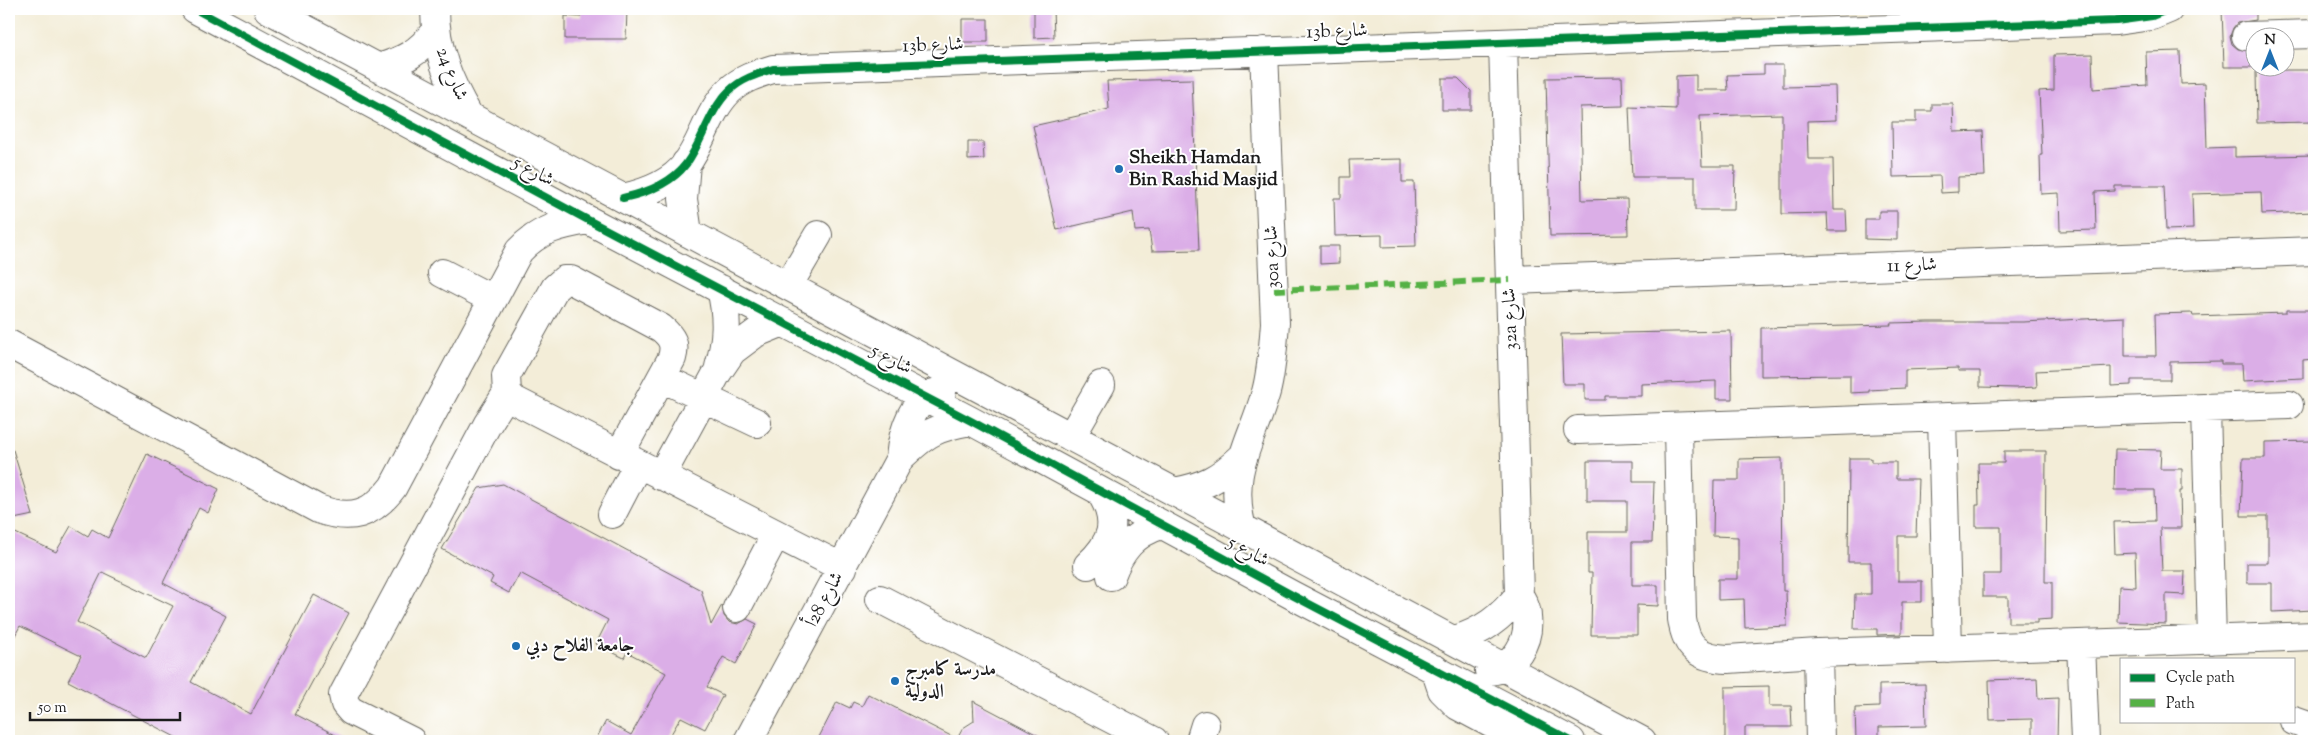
<svg xmlns="http://www.w3.org/2000/svg" width="2323" height="750" font-family="'Sorts Mill Goudy',Amiri,serif">
<style>
.building{fill:#dbaee7;fill-rule:evenodd}
.lines{fill:none;stroke-linecap:round;stroke-linejoin:round}
.minor-casing{stroke:#67655e;stroke-width:30}
.minor{stroke:#fff;stroke-width:28}
.quiet{stroke:#55b145;stroke-width:6;stroke-dasharray:12 6;stroke-linecap:butt}
.cycleway-casing{stroke:#fff;stroke-width:11}
.cycleway{stroke:#00873e;stroke-width:8}
.poi-dot{fill:#1f6fb2;stroke:#fff;stroke-width:2}
.labels{text-anchor:middle;dominant-baseline:central;stroke-width:4;stroke-linejoin:round;paint-order:stroke}
.street-label{font-size:19px;fill:#1c1c1c;stroke:#fff}
.poi-label{font-size:19px;font-weight:bold;fill:#1c1c1c;stroke:#fff;text-anchor:start}
</style>
<rect width="100%" height="100%" fill="#fff"/>
<filter id="ink" filterUnits="userSpaceOnUse"><feTurbulence type="fractalNoise" baseFrequency=".02" numOctaves="2"/><feDisplacementMap in="SourceGraphic" scale="10" xChannelSelector="R" yChannelSelector="G"/><feConvolveMatrix kernelMatrix="1 2 1 2 8 2 1 2 1" color-interpolation-filters="sRGB"/></filter>
<filter id="wash" filterUnits="userSpaceOnUse"><feTurbulence type="fractalNoise" baseFrequency=".0096" numOctaves="4" result="noise"/><feDisplacementMap in="SourceGraphic" scale="20" xChannelSelector="R" yChannelSelector="G"/><feGaussianBlur stdDeviation="1.12" result="paint"/><feColorMatrix in="noise" values="0 0 0 0 0 0 0 0 0 0 0 0 0 0 0 0 0 1.4 0 .05"/><feComposite in="paint" operator="in"/></filter>
<g filter="url(#wash)">
<rect width="100%" height="100%" fill="#f3edd8"/>
<g id="blocks">
<path class="building" d="M581,9H627L626,39H565V16L581,17Z
M1034,9H1053L1054,37L1034,38Z
M2222,9H2256V20L2237,23L2233,28L2230,36L2232,44L2238,49L2256,51V67H2224Z
M962,19H988V42H962Z
M2180,51L2181,84L2205,83L2207,148L2235,147V157L2314,155V212L2262,214L2261,192L2192,194L2193,229L2166,230L2164,186H2115V191L2095,192L2096,230L2060,231L2059,193L2041,194L2040,155H2042L2039,91L2054,90V55L2092,54L2093,89L2147,85L2146,52Z
M1764,65H1783V87L1835,86L1836,120L1807,121L1808,159H1833L1834,210H1846L1847,231H1828L1827,213L1782,214V114L1700,116L1702,166H1735L1734,210H1695V177H1632L1629,107L1676,109V76L1696,75V90H1728L1727,75L1764,74Z
M2286,70H2314V122L2257,123L2256,72Z
M1622,77L1623,106L1580,107L1582,200L1627,199L1628,235L1550,236L1546,78Z
M1442,78H1458L1471,91V110H1442Z
M1192,79L1199,250L1152,251L1149,230L1135,231L1133,212L1057,230L1033,126L1109,109L1107,81Z
M1932,104H1953L1954,132L1983,131L1985,176L1958,177V192L1941,193L1940,176L1893,177L1892,122H1916V111H1932Z
M968,142H983L984,159L968,160Z
M1402,159V182H1414L1416,246L1382,247V235L1335,236L1334,198H1341V177H1350L1349,160Z
M1879,211H1897V240L1865,239V219H1879Z
M1320,246H1339V263L1320,264Z
M2286,310H2314V359L2303,360V378L2243,381L2242,364H2221V361L2170,362V380H2131V385L2111,386V367L2036,371L2037,387L2016,388L1980,387V371H1958V368L1905,370V388L1869,390V392L1850,393V375L1761,376V328L1891,325L1890,323L1928,322H2023L2125,317V356H2156L2155,314L2192,313L2193,316L2286,313Z
M1731,331L1732,399H1716V381L1641,384V396H1605V400H1585V384H1563L1561,334Z
M2312,441V571H2314V610L2272,612V583H2247V563H2268V516H2241L2243,458H2265V442Z
M2115,449L2161,450L2160,469H2182V491H2180L2181,528H2160L2162,571H2185L2184,595L2166,594V624L2118,622L2119,586L2136,587L2135,553L2115,554L2114,522L2155,521L2154,490H2114Z
M9,450H13L33,515L9,520Z
M2004,451H2046L2045,582H2052V619L2037,620V623H2008V597H1983V574H2001V527H1976V505H1979L1978,463H2004Z
M147,454L219,489L208,513L199,508L163,583L226,616L191,682L251,714L314,595L349,613L295,714L347,741H183L68,681L81,656L20,626L9,647V530L56,552L71,526L88,536L92,529L108,538ZM102,572L173,606L146,658L77,622Z
M1782,458L1783,591H1786L1787,626L1745,628L1744,599L1718,600V579H1738V537L1713,536L1714,480H1739V459Z
M1849,458H1871V462H1896V479H1918L1916,536H1898V581H1922V602H1902V634L1877,635V629H1854L1855,594H1871V562H1848Z
M1587,461H1633V482H1654L1652,542H1632V585H1658V606L1637,605V635H1591L1592,573H1588V532H1627V501H1587Z
M503,484L701,590L711,625L722,605L724,616L729,622L738,624L747,619L757,624L736,664L723,657L707,687L723,695L705,729L681,717L667,741H595L606,721L631,735L666,673L627,652L624,658L596,644L608,620L520,573L509,593L490,583L493,577L442,549L479,488Z
M2037,678L2038,699L2058,698L2057,741H2032V719L1990,720L1989,680Z
M1925,684L1926,726L1879,727V741H1856L1855,708L1879,707V685Z
M1769,686V706H1791L1792,727H1745V739H1725V687Z
M868,694L957,739L963,728L974,721L973,701L1049,741H817L837,702L850,708L853,702L862,706Z"/>
</g>
</g>
<g filter="url(#ink)">
<use href="#blocks" fill-opacity="0" stroke="#67655e" stroke-width="1"/>
<g class="lines">
<defs>
<path id="minor" d="M195,9L588,220L971,421L1292,595L1571,741
M268,9L1642,741
M435,9C435,49 449,82 469,116
M2246,36L2314,34
M378,68C403,61 419,53 435,31
M686,163L683,199L688,233
M623,198C646,193 671,184 686,164C703,141 708,112 729,91C741,79 757,74 773,69L2116,21L2152,16L2169,9
M442,273L492,299
M1510,280L2314,251
M788,286L818,235
M9,344L318,509C351,521 372,515 393,487L519,251C539,229 560,225 588,220
M719,367C727,340 728,317 721,289
M662,378L757,423
M2206,408L2212,640
M1942,418L1948,649
M1678,427L1682,619C1686,648 1699,658 1728,659L1818,653L2314,636
M1578,430L2289,405
M1071,437L1101,385
M619,455L672,358C676,344 672,337 661,328L571,280H564L555,288L506,376L507,393L514,400L843,568
M900,458C902,434 914,391 942,392
M661,476L717,373L732,351L756,333L783,322
M1174,492C1203,487 1219,479 1241,458
M612,514L638,464
M1242,529C1227,470 1251,445 1266,392C1272,370 1273,346 1275,323L1264,51
M1088,565C1113,542 1119,522 1101,493
M1111,576C1120,551 1134,533 1161,525
M880,599L1154,741
M737,608L776,534
M1455,640C1483,631 1501,618 1519,595
M2081,644L2085,741
M1818,653L1820,741
M1435,669L1442,690L1458,706L1524,741
M1489,671C1514,669 1530,641 1527,617C1527,609 1523,602 1519,595L1503,43
M2294,721L2314,728
M411,741L351,711L345,704L343,695L487,425L507,393
M748,741L900,458C926,433 936,427 971,421
M1200,741L1205,725"/>
</defs>
<use href="#minor" class="minor-casing"/>
<use href="#minor" class="minor"/>
<path class="quiet" d="M1274,290L1510,280"/>
<defs>
<path id="cycleway" d="M195,9L588,220L971,421L1292,595L1571,741
M623,198C646,193 671,184 686,164C703,141 708,112 729,91C741,79 757,74 773,69L2116,21L2152,16L2169,9"/>
</defs>
<use href="#cycleway" class="cycleway-casing"/>
<use href="#cycleway" class="cycleway"/>
</g>
</g>
<g class="poi-dot">
<circle cx="1119" cy="169" r="5"/>
<circle cx="516" cy="646" r="5"/>
<circle cx="895" cy="681" r="5"/>
</g>
<g class="labels">
<g class="street-label">
<text transform="translate(1337 32) rotate(-2)">13b شارع</text>
<text transform="translate(933 46) rotate(-2)">13b شارع</text>
<text transform="translate(451 74) rotate(68)">شارع 24</text>
<text transform="translate(533 172) rotate(28)">شارع 5</text>
<text transform="translate(1273 257) rotate(-92)">30a شارع</text>
<text transform="translate(1912 266) rotate(-2)">شارع 11</text>
<text transform="translate(1511 319) rotate(-92)">32a شارع</text>
<text transform="translate(891 360) rotate(28)">شارع 5</text>
<text transform="translate(1248 552) rotate(29)">شارع 5</text>
<text transform="translate(825 600) rotate(-62)">شارع 28أ</text>
</g>
<g class="poi-label">
<text x="1129" y="158">Sheikh Hamdan<tspan x="1129" dy="22">Bin Rashid Masjid</tspan></text>
<text x="526" y="646">جامعة الفلاح دبي</text>
<text x="905" y="670">مدرسة كامبرج<tspan x="905" dy="22">الدولية</tspan></text>
</g>
</g>
<rect width="2323" height="750" fill="none" stroke="#fff" stroke-width="30"/>
<rect x="2120" y="658" width="175" height="65" fill="#ffffff" stroke="#a4a4a4"/>
<rect x="2130" y="674" width="25" height="8" fill="#00873e" stroke="#a4a4a4"/>
<text x="2166" y="682" font-size="15" fill="#1c1c1c">Cycle path</text>
<rect x="2130" y="699" width="25" height="8" fill="#55b145" stroke="#a4a4a4"/>
<text x="2166" y="708" font-size="15" fill="#1c1c1c">Path</text>
<g transform="translate(2270 52)"><circle r="24" fill="#ffffff" stroke="#a4a4a4"/>
<path d="M0-4L9 19L0 12L-9 19Z" fill="#1f6fb2"/>
<text y="-8" font-size="14" font-weight="bold" text-anchor="middle" fill="#1c1c1c">N</text>
</g>
<path d="M30 712v8h150v-8" fill="none" stroke="#1c1c1c" stroke-width="2.5"/>
<text x="38" y="712" font-size="15" fill="#1c1c1c" stroke="#ffffff" stroke-width="4" paint-order="stroke">50 m</text>
</svg>
